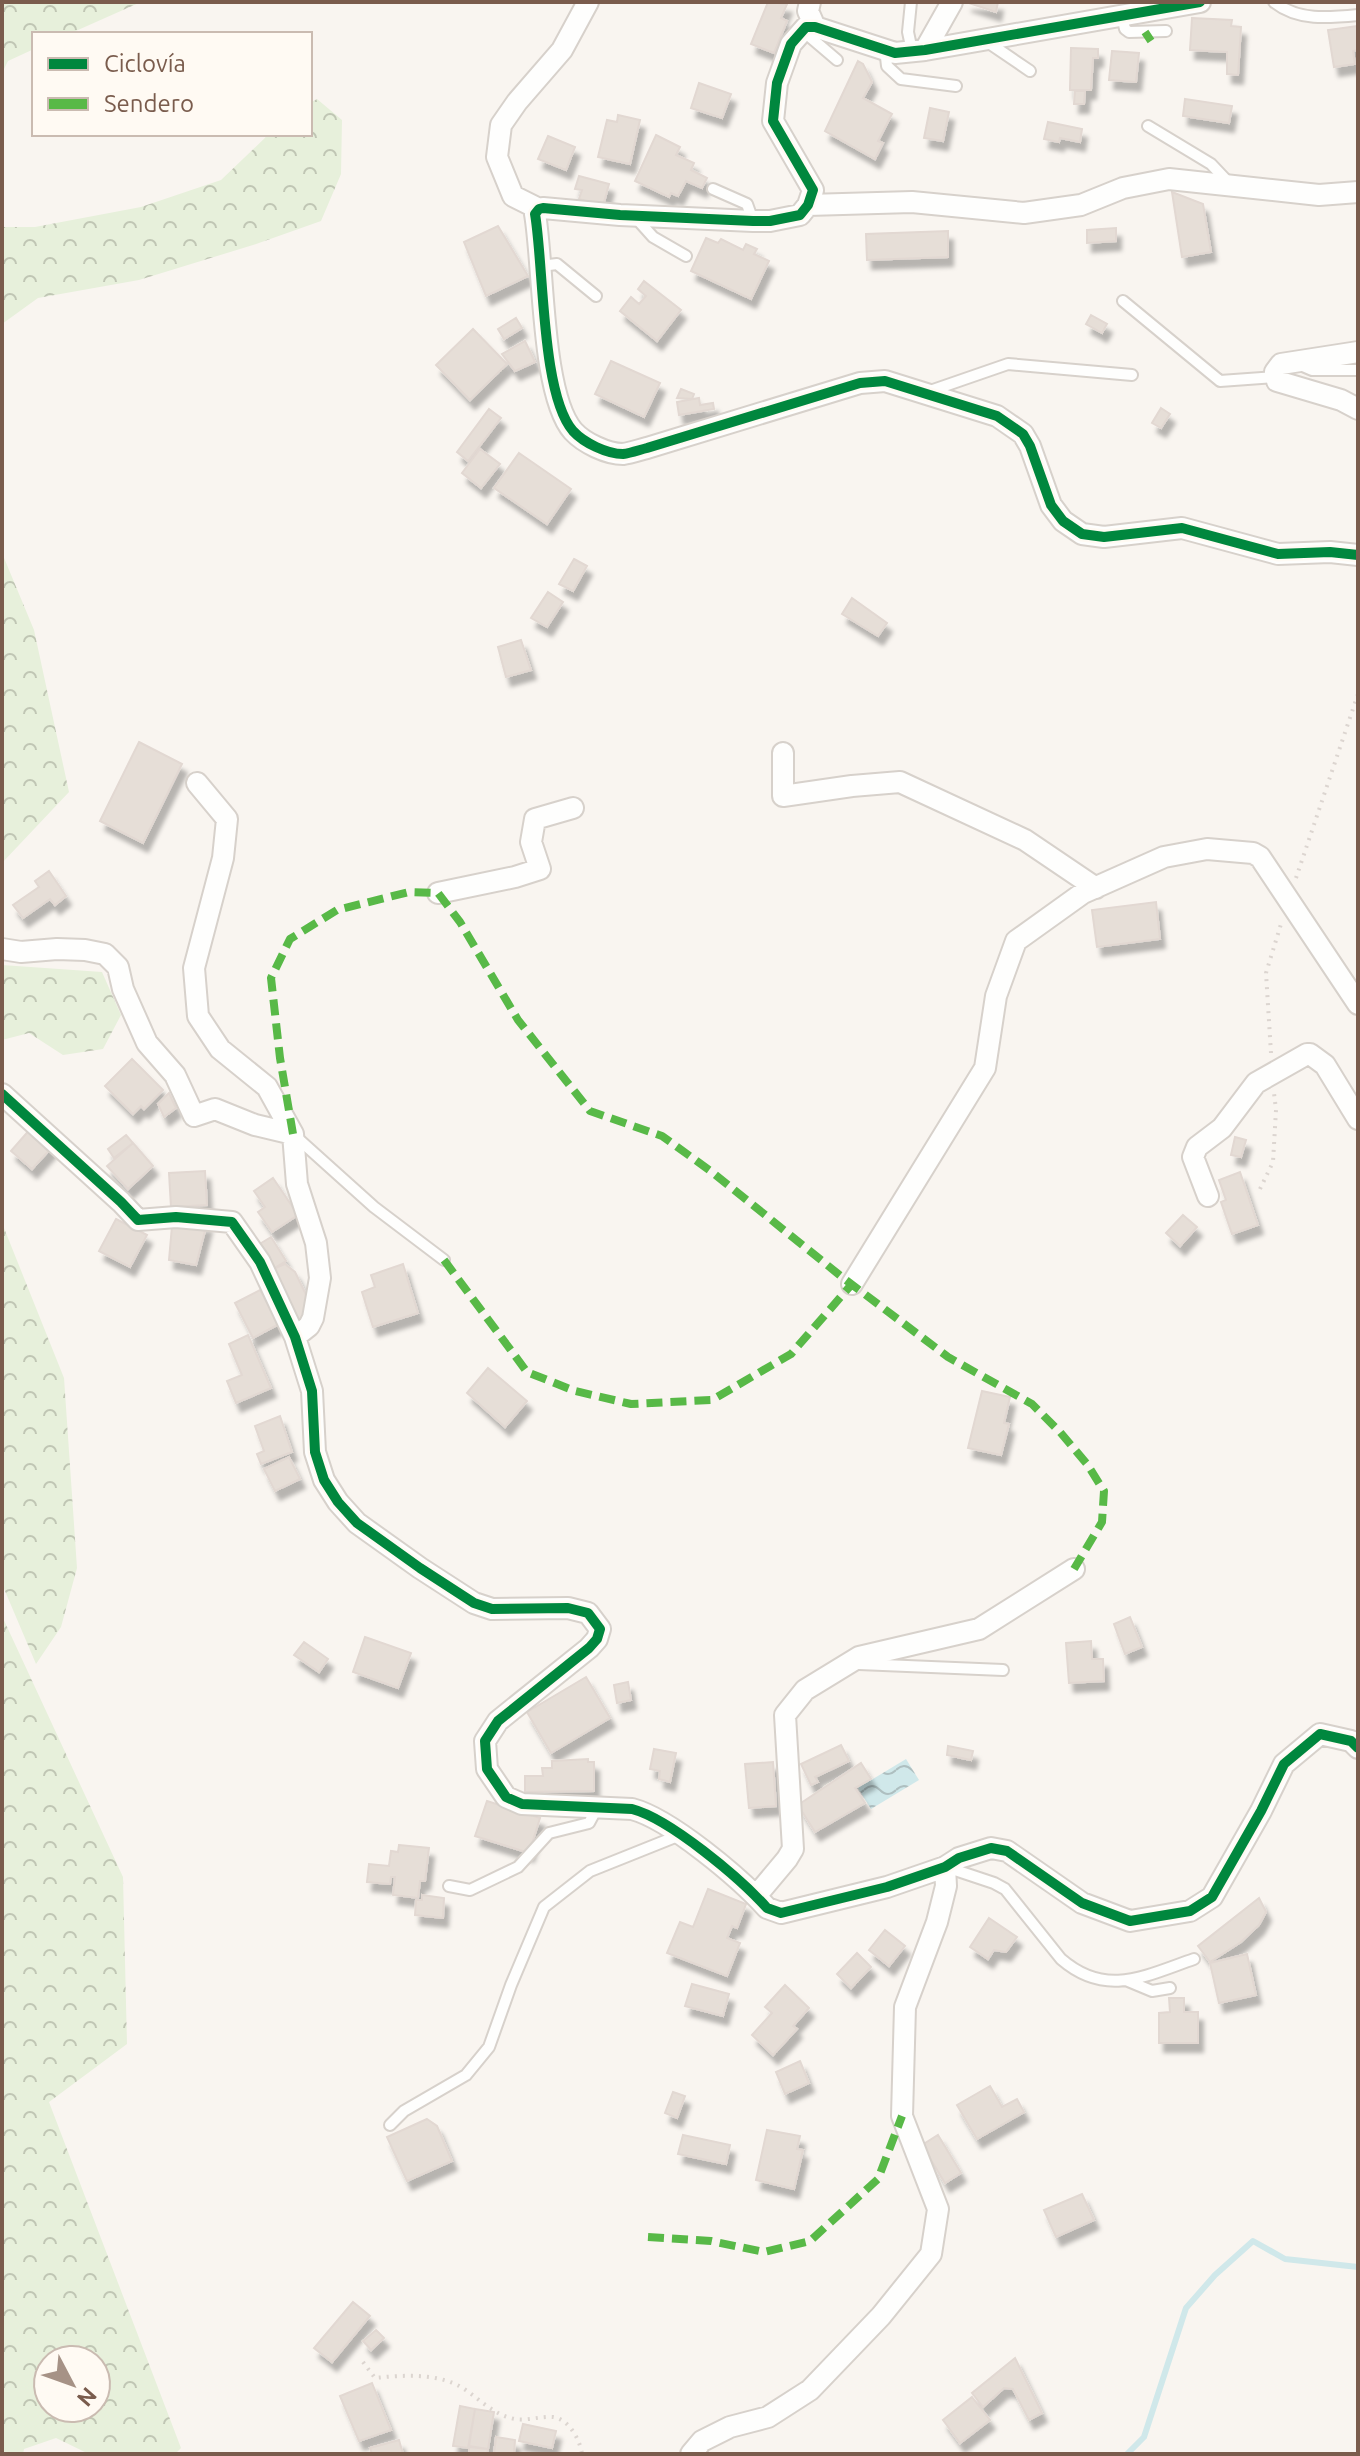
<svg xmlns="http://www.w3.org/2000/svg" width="1360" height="2456" font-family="Ubuntu,sans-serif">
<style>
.forest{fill:url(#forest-crowns);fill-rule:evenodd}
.water{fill:url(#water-waves)}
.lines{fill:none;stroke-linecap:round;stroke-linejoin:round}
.stream{stroke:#d0e8ea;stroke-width:6}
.building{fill:#e6ded7;stroke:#e2d8d2;stroke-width:2;filter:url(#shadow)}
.lane-casing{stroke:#d7d1cb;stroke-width:14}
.street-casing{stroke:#d7d1cb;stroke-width:24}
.path{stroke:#dcd5d0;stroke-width:4;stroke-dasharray:2 6;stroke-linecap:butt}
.lane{stroke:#fefefd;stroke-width:10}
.street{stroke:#fefefd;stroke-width:20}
.quiet{stroke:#58b947;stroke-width:8;stroke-dasharray:16 8;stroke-linecap:butt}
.cycleway-casing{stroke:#fffaf3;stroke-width:15}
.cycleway{stroke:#00873e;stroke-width:10}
</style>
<defs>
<pattern id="forest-crowns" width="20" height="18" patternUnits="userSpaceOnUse" patternTransform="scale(2)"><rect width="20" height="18" fill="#e7f0db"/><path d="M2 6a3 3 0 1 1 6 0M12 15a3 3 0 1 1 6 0" fill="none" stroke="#c0c6b4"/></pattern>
<pattern id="water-waves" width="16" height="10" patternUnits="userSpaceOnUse" patternTransform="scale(2)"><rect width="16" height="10" fill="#d0e8ea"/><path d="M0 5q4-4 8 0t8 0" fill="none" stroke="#aebfc0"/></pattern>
<filter id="shadow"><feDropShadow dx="5" dy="9" stdDeviation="2" flood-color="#0004"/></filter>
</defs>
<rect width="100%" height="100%" fill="#f9f5f0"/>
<path class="forest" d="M2,2H141L69,34H34V49L8,61L2,73Z
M317,99L342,120L341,174L321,221L253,245L139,280L38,298L2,324V227H35L141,207L221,180L269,134H310V103Z
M2,553L34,630L69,792L2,863Z
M2,965L102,972L121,1015L103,1049L63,1055L29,1033L2,1040Z
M2,1223L64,1378L77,1568L61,1627L36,1664L2,1584Z
M2,1616L123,1877L127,2044L49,2102L181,2448L175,2454H89L56,2438L24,2449L23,2454H2ZM96,2360V2408H48V2360Z"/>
<path class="water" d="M906,1759L919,1780L871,1809L858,1788Z"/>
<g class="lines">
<path class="stream" d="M1127,2454L1144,2437L1186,2308L1215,2275L1253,2241L1285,2259L1358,2267"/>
</g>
<path class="building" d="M768,2L787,4L781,18L787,21L774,53L751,44Z
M966,2H998L996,12Z
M1192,18L1232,20L1231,26L1241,27L1238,75L1227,74V52L1190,50Z
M1358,26V50L1353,51L1355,64L1334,67L1328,30Z
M1071,48L1098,49V58H1093L1091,90H1070Z
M1112,51L1139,53L1136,82L1109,80Z
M858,61L863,64L872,82L863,98L892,114L878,141L883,143L875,159L825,131Z
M699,83L731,94L722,118L691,108Z
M1075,91H1085L1084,104H1074Z
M1185,99L1232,106L1229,123L1183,116Z
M930,108L949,112L943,141L924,138Z
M618,115L640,120L630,164L598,157L607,120L617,122Z
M1048,122L1082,129L1080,142L1060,138L1059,142L1044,139Z
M656,135L680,147L676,155L694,163L691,170L707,178L702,188L686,181L678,196L671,193L669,197L635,181Z
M548,136L575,147L566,170L538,159Z
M579,176L609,184L603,206L579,199L582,190L575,189Z
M1172,192L1203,204L1211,252L1182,257Z
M498,226L528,276L486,296L464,242Z
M1116,228V241L1087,243V230Z
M948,231V257L867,260L866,234Z
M706,238L718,243L721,239L743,250L746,244L757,249L754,254L769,261L751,299L691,271Z
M644,281L681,310L657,341L620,311L631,297L639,304L646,296L638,289Z
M1091,315L1107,324L1102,333L1086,324Z
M516,318L522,328L504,339L498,329Z
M473,329L507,364L470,400L436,365Z
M525,341L535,362L515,371L502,354Z
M611,361L660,383L644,417L595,394Z
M681,389L694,394L692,399L677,398Z
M699,398L700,405L713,403L714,409L679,415L677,402Z
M1161,408L1170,414L1161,428L1152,423Z
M489,409L501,418L468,461L457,452Z
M480,449L500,464L481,488L462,473Z
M519,453L571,489L547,524L494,488Z
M574,559L587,566L573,591L559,584Z
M548,592L563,602L547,627L531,618Z
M852,598L887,623L878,636L842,614Z
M521,640L531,670L506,677L498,647Z
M139,742L182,764L143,843L100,821Z
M49,871L66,896L55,905L50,899L23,918L13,905L39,887L35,881Z
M1156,902L1160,939L1097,947L1092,910Z
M132,1059L163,1090L144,1109L141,1106L133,1114L105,1086Z
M169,1093L176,1108L164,1117L158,1104Z
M32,1127L53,1146L32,1169L11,1151Z
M126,1135L133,1143L114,1158L108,1149Z
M1235,1137L1246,1140L1241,1157L1231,1155Z
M133,1143L153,1166L128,1189L107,1166Z
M205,1171L207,1205L171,1207L169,1173Z
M1240,1172L1258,1225L1232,1234L1221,1202L1226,1200L1219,1180Z
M273,1178L298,1215L272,1232L258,1212L265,1207L254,1191Z
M1183,1215L1197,1227L1180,1246L1166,1233Z
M116,1219L147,1235L130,1267L99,1251Z
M207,1223L196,1265L169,1260L172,1226Z
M271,1237L286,1261L273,1269L258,1245Z
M285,1264L295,1272L309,1301L304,1318L295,1322L273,1269Z
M403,1264L418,1313L373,1327L362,1292L375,1287L371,1275Z
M260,1290L279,1324L253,1338L235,1303Z
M248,1335L271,1388L236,1403L227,1381L242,1375L229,1344Z
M488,1368L527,1401L505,1427L467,1393Z
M982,1391L1010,1397L1004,1423L1009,1424L1001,1455L968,1448Z
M280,1416L292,1452L261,1464L257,1454L264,1451L255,1426Z
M289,1457L300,1479L275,1491L264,1469Z
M1130,1617L1142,1647L1125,1654L1114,1624Z
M365,1637L411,1653L398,1688L353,1672Z
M1091,1641L1092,1659H1103L1104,1681L1069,1683L1066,1643Z
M304,1642L328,1659L319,1672L294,1655Z
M586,1677L610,1718L551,1753L527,1712Z
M628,1682L631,1700L617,1703L614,1685Z
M841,1745L849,1761L815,1777L818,1782L811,1785L801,1764Z
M948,1746L973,1751L971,1760L947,1755Z
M654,1749L676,1753L670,1782L659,1779L660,1771L650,1769Z
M588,1759V1762H594V1791L525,1792V1776H543L542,1768H552V1761Z
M773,1762L776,1806L749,1808L745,1764Z
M861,1763L871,1779L855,1788L865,1803L815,1832L798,1805Z
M487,1801L540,1818L529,1853L475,1836Z
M399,1845L429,1848L425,1881H420L418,1898L393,1895L395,1877H391L390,1884L367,1882L369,1864L389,1866L391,1851L398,1852Z
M708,1889L746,1904L737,1928L732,1926L727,1938L740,1943L727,1976L667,1953L680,1922L693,1927Z
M422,1895L444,1898L443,1918L415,1915L416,1900H422Z
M1259,1898L1266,1912L1259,1925L1241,1942L1210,1962L1198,1946Z
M989,1918L1017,1937L1006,1952L994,1950L988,1959L970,1947Z
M885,1930L905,1946L889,1966L869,1950Z
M857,1953L871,1967L851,1988L837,1974Z
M1247,1954L1256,1995L1219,2003L1210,1963Z
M692,1984L729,1994L723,2016L685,2006Z
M785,1985L809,2008L793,2026L797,2029L773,2055L752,2035L772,2013L765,2007Z
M1169,1998H1184V2012H1198V2043H1159V2013L1170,2012Z
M800,2061L809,2083L785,2094L776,2072Z
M990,2086L1002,2107L1017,2099L1024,2112L977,2139L957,2105Z
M673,2092L685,2096L677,2118L665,2113Z
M427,2119L437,2126L452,2161L407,2181L387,2137Z
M767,2130L800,2136L797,2149L803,2150L794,2189L756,2180Z
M683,2135L730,2145L726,2164L678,2154Z
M938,2135L961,2173L945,2183L922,2145Z
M1082,2194L1094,2220L1056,2237L1044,2210Z
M353,2302L370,2316L332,2362L314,2348Z
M376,2330L384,2338L371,2350L363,2341Z
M1015,2358L1042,2413L1029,2420L1013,2389L1004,2388L983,2407L972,2393Z
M372,2383L391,2430L359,2441L340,2396Z
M972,2397L990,2420L960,2443L943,2420Z
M460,2406L475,2409L468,2448L453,2446Z
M475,2409L494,2412L488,2449L469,2446Z
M523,2424L556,2431L552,2448L519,2441Z
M496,2437L515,2440L514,2454H494Z
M399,2440L403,2454H372L370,2448Z
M469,2447L488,2449L487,2454H469Z"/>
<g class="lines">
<defs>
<path id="lane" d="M911,2L908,32L912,51
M1274,2C1298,21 1328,18 1358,15
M1122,16L1125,29L1129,32L1166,31
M803,31L837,60
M986,41L1030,71
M885,49L887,66L901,79L956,86
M1148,126L1211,164L1228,182
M713,189L747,204L753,221
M636,218L653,237L686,256
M541,266L557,264L596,296
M1123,301L1220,381L1276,377
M1298,364L1312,370H1358
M927,392L1008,364L1132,375
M295,1136L374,1207L444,1260
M859,1664L1003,1670
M946,1867L994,1883L1005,1889L1061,1959C1106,1998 1145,1976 1194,1959
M449,1886L470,1890L518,1867L549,1833L589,1823L597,1808
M1128,1981L1152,1991L1170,1988
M390,2125L404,2111L466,2075L489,2047L511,1985L544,1907L590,1871L680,1835"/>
<path id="street" d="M810,2L808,11L815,27
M1200,2L925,50L895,53L815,27H806L791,44L777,83L773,121L813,190L808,205L800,215L770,221H753L620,215L543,208L539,209L535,214C544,266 541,394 573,431C584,443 607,454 623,454C631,453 639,450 647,448L860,383L885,381L997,416L1023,434L1030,446L1051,505L1063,521L1082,534L1104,537L1182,528L1278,554L1330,552L1358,555
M925,50L952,2
M808,205L912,202L1024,213L1081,205L1123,188L1169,179L1319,195L1358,192
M539,209L513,196L497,157L501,125L517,102L562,50L588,2
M1358,352L1281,364L1275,372L1277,381L1341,400L1358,409
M783,753V796L852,786L900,782L1025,840L1096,888
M197,783L227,819L223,858L194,968L198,1016L220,1049L267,1087L293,1134L297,1184L316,1243L320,1278L313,1318L309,1326L295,1337
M438,893L515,877L540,869L531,842L535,819L573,808
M2,949L21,952L57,949L85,950L105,954L118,967L123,989L147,1043L175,1075L194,1116L215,1109L255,1125L293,1134
M2,1094L121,1202L138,1220L176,1217L232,1222L260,1262L295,1337L312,1391L315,1452L324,1480L338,1502L357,1523L420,1568L474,1603L492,1609L568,1608L588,1613L600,1629L597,1639L589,1648L498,1721L485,1741L487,1769L506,1797L522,1804L632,1809C670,1819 740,1878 767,1908L781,1913L887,1887L945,1867L959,1858L991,1848L1007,1851L1082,1903L1130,1921L1190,1911L1212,1897L1261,1811L1284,1764L1320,1734L1351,1741L1358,1748
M1208,1196L1193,1157L1197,1147L1222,1128L1256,1083L1307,1054H1310L1325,1065L1358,1119
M852,1284L985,1068L996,996L1016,941L1083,893L1164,857L1207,849L1253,853L1260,857L1358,1004
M756,1896L787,1859L793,1849L785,1715L805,1690L859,1657L979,1629L1074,1569
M691,2454L702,2441L730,2427L768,2417L810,2390L881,2316L931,2254L938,2209L902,2116L905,2007L937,1922L946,1886L945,1867"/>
</defs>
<use href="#lane" class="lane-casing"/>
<use href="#street" class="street-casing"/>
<path class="path" d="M1296,878L1358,694
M1271,1053L1266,973L1281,924
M1260,1189L1273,1162L1276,1110L1274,1093
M363,2362L375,2378C402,2375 437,2373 461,2387C479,2398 493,2415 515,2419C527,2421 541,2416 553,2417C569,2419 580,2440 582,2454"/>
<use href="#lane" class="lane"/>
<use href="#street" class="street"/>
<path class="quiet" d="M1145,32L1151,41
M293,1134L280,1058L271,978L290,939L337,910L409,892L438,893L460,922L518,1020L590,1111L662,1136L712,1172L842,1277L948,1357L1032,1404L1060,1432L1087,1464L1104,1491L1102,1522L1074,1569
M444,1260L527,1372L575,1391L631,1404L712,1400L791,1354L852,1284
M648,2237L711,2241L764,2252L810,2241L878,2179L902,2116"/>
<defs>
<path id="cycleway" d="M1200,2L925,50L895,53L815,27H806L791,44L777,83L773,121L813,190L808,205L800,215L770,221H753L620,215L543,208L539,209L535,214C544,266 541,394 573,431C584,443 607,454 623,454C631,453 639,450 647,448L860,383L885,381L997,416L1023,434L1030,446L1051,505L1063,521L1082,534L1104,537L1182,528L1278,554L1330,552L1358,555
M2,1094L121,1202L138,1220L176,1217L232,1222L260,1262L295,1337L312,1391L315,1452L324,1480L338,1502L357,1523L420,1568L474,1603L492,1609L568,1608L588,1613L600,1629L597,1639L589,1648L498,1721L485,1741L487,1769L506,1797L522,1804L632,1809C670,1819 740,1878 767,1908L781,1913L887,1887L945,1867L959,1858L991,1848L1007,1851L1082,1903L1130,1921L1190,1911L1212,1897L1261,1811L1284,1764L1320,1734L1351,1741L1358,1748"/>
</defs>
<use href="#cycleway" class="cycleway-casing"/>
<use href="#cycleway" class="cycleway"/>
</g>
<rect width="1360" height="2456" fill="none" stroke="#7a5c4d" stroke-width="8"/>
<rect x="32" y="32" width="280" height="104" fill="#fffaf3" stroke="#cabbb1" stroke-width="2"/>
<rect x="48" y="58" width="40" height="12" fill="#00873e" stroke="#cabbb1" stroke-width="2"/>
<text x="104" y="72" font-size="24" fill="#7a5c4d">Ciclovía</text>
<rect x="48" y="98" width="40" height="12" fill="#58b947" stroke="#cabbb1" stroke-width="2"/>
<text x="104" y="112" font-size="24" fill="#7a5c4d">Sendero</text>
<g transform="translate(72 2384) rotate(131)"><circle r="38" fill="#fffaf3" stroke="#cabbb1" stroke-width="2"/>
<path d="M0-6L14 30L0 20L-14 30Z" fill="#a69286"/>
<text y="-12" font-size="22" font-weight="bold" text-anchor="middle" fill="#7a5c4d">N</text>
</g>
</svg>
